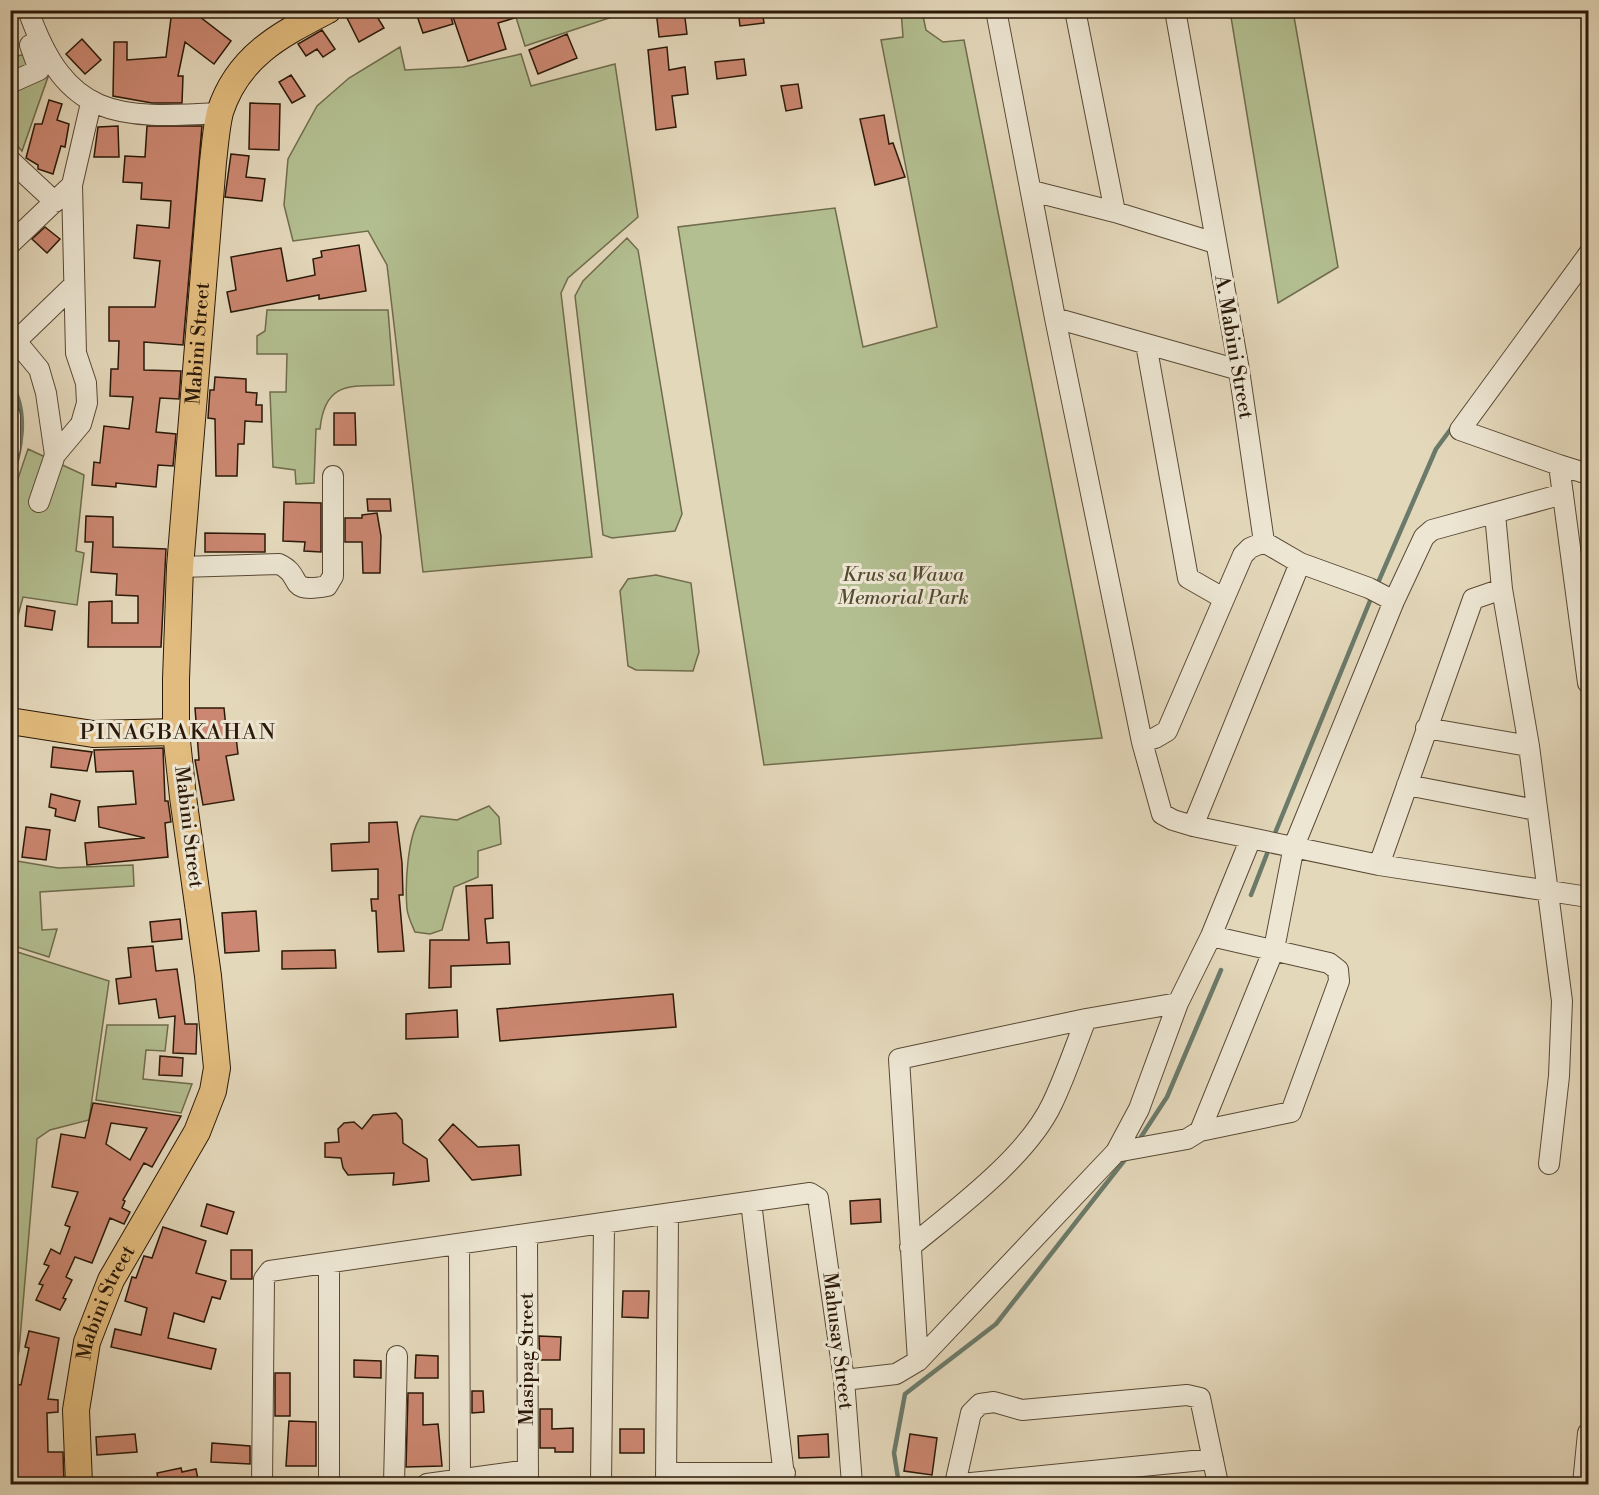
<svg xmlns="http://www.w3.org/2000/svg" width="1599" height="1495" font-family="'Libre Bodoni',serif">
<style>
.green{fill:#b3bf91;stroke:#6f6c4c;stroke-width:1.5}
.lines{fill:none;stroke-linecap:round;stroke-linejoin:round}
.stream{stroke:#6b7a6a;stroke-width:4.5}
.building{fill:#cb8771;stroke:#2b1908;stroke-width:1.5;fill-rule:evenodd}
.minor-casing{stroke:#594935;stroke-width:22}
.major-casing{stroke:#2b1908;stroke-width:28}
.minor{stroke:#ede6d3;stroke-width:20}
.major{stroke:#e2bc7e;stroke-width:26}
.labels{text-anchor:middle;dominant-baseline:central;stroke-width:6;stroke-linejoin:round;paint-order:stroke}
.street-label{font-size:20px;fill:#2b1908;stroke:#ede6d3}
.park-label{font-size:20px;font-style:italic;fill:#544b31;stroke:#ede6d3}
.quarter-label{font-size:22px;letter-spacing:1.5px;fill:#2b1908;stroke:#ede6d3}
</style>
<rect width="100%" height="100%" fill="#e4d8bb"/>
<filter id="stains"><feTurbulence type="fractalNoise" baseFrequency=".00333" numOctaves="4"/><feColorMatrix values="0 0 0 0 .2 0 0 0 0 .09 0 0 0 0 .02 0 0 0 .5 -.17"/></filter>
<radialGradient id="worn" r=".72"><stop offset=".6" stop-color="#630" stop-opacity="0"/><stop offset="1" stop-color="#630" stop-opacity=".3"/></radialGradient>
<path class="green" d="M901,10L922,11L926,30L943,42L964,40L1102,738L764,765L678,227L835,208L863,347L937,327L881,40L903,37Z
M514,11H610L612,17L525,46Z
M1230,11H1293L1338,267L1278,303Z
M400,47L405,70L463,67L521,54L531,86L615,64L638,217L568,278L561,293L592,557L423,572L387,265L368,231L293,241L284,205L288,159L317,106L349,78Z
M34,53L49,74L22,151L11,139V57Z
M627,238L638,250L682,514L675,531L612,538L603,535L575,296L583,281Z
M267,310H388L394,385C354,387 325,378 320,429H316L314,483L296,484L295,470L273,467L270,392H286L287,354H257V336L265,331Z
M28,449L84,475L76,551L84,553L77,605L23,597L16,623L11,624V499Z
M656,575L691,583L699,652L693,671L636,670L628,666L620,591L628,579Z
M489,806L499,817L501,844L478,851V877L454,887L442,930L430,934L415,932C412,925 408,917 407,909C405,884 407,837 421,816L457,820Z
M11,860L58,868L133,865L134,886L40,892L42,930L57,929L49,957L11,945Z
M11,950L109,981L89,1120L50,1130L37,1139L19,1351L11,1383Z
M107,1025H168L165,1051L146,1050L143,1079L192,1084L181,1113L96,1100Z"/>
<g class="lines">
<path class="stream" d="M1580,251L1588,239
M10,383C30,410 21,453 10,483
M1377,585L1436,449L1453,426
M1273,838L1372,596
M1251,895L1270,846
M1137,1143L1167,1097L1221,970
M899,1484L894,1453L905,1394L996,1324L1127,1157"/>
</g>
<path class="building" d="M172,10H191L231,41L214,64L185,42L178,76H183L182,103H152L113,96L114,42H127V60L166,57Z
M343,10H373L384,28L359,42Z
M415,10H449L453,24L423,33Z
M462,10H528V14L498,23L506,49L468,61L452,14Z
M656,10H684L687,34L659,37Z
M738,10H762L764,23L740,26Z
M322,30L335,49L323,57L317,49L306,56L298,44Z
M567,34L577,58L538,74L529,50Z
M82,39L101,60L85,74L66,54Z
M667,47L669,70L685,67L688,94L672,96L676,127L656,130L648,50Z
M744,59L746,75L717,79L715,62Z
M291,75L305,96L292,103L279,82Z
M798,84L802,108L786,111L781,86Z
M49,100L62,104L57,120L69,124L65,147L61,146L53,174L38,169V165L26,158L35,124H42Z
M250,103L280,104L279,150L249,149Z
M884,115L889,144L893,143L905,177L875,185L860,119Z
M118,126L119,157H94L98,127Z
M147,126H202L183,345L144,342V370L181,371L179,399L160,398L156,432L176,434L173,466L158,465L156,487L116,483V487L92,485L94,462L100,463L104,426L129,429L133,397L110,396L111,369H118L119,341H109V307H155L160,261L134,258L137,225L169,228L171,201L141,199L142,183L123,182L125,156L145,157Z
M231,154L249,156L246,177L265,179L262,201L225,197Z
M45,227L60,239L47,253L32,239Z
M359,245L366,291L319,299V295L231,312L227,292L236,290L231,257L281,248L287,281L315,275L313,259L322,257L321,251Z
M215,377L246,379V392L257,393L256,405H262V422L245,421L244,444H238L237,476H216L215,419L208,418L210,390H214Z
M334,413H355L356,445H334Z
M367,499H390L391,511H368Z
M284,502L321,503V552L304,551L305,542L283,541Z
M377,513L381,536L380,573H363L362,542H345V518H362V515Z
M86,516L113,517V547L166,549L161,647H88L89,602L112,601V623H138V596L116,595L117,574L91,572L93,542H85Z
M205,533L265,534V552H205Z
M27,606L55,611L52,630L25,626Z
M195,708H224L227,738L236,737L238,754L226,756L234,800L203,805L195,760H199Z
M53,747L92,752L87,771L51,767Z
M163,748L165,801H168L171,822L165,823L168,857L87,865L85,843L145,838L99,827L98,807L136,804L133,771L96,772L94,750Z
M51,794L80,801L75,821L55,816L56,809L49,807Z
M397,822L402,863L403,895H399L404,951L378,952L376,911H372L371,899H378V869L332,871L331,844L369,842V823Z
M26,827L50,830L46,860L22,857Z
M492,885L493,918L485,919L487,943L509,942L510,964L451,966V987L429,988L430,940H469L466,886Z
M256,911L259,951L225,953L222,913Z
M180,919L182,939L152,942L150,922Z
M153,946L156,971L177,969L185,1024H197L196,1054L173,1053L175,1016L159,1018L156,999L119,1004L116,979L131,977L128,948Z
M335,950L336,968L282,969V951Z
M673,994L676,1027L500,1041L497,1009Z
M457,1010L458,1037L406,1039V1014Z
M160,1056L183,1058L182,1076L159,1075Z
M93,1103L181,1116L152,1167L144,1163L123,1200L125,1201L122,1208L130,1212L124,1224L110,1218L92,1263L75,1257L66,1277L72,1280L63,1298L66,1299L60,1310L36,1300L43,1285L39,1284L49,1266L44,1264L51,1249L60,1254L70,1227L65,1225L78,1192L52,1187L61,1134L85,1138ZM111,1123L147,1128L130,1160L106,1144Z
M396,1113L402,1120L403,1143L427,1159L429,1181L393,1185L394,1173L348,1175L343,1168L341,1158L325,1157V1143L339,1142L338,1129L344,1123L354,1122L362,1129L373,1115Z
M453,1124L478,1147L519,1145L521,1175L472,1180L439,1140Z
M880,1199L881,1222L851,1224L850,1201Z
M207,1204L234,1212L227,1234L201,1226Z
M163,1227L206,1241L196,1273L226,1281L220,1299L212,1297L204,1322L174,1313L168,1338L216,1349L211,1369L111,1347L115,1329L141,1335L147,1308L125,1301L132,1277L136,1278L144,1256L152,1258Z
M231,1250H252V1279H231Z
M623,1291H649L648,1318L622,1317Z
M29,1331L59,1338L48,1399L58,1400V1412L47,1413L48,1452H63L64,1485H10L12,1397L14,1384L21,1385L29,1348L25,1347Z
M539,1336L561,1337L560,1360H540Z
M416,1355L438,1356V1378H415Z
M354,1360L381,1361V1378L354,1377Z
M275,1373H290V1416H275Z
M472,1391H483L484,1412L472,1413Z
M408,1393H423V1425L438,1424L442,1466L406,1467Z
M540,1409H552V1429L573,1428V1452H555V1448H540Z
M289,1421L316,1422V1466H286Z
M620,1429H644V1453H620Z
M135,1434L137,1452L97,1455L96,1437Z
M828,1434L829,1457L799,1458L798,1436Z
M910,1434L937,1438L932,1475L904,1471Z
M212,1443L250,1446V1464L211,1462Z
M181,1468L182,1472L196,1469L199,1485H159L157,1473Z"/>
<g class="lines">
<defs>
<path id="minor" d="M28,10C66,119 116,119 220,113
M996,10L1055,318L1142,742L1162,814L1173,820L1193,826L1379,865L1588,897
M1075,10L1115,212
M1175,10L1239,370L1264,542L1300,563L1369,588L1394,601
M10,83L39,70L30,45
M10,160L55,202
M1032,191L1115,212L1215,243
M10,244L72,185L91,103
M1055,318L1239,370
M10,334L39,369L46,393L55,455
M16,341L74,285
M1146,344L1188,578L1223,598
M10,415V449
M1559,465L1460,430L1588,255
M1588,474L1559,465L1588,683
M39,502L55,455L81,424L87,403L86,383L76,353L72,185
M1495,514L1502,589L1529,746L1562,1001L1559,1076L1549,1164
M180,567L279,564C305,576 284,594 327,586L333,576V476
M1426,728L1529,746
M1142,742L1155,738L1167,731L1243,555L1250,548L1264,542
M1407,785L1536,810
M1193,826L1300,563
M1379,865L1473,599L1502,589
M1211,936L1251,838
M1116,1152L1187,1139L1200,1131L1274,949L1294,846L1394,601L1424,537L1432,530L1563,494
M751,1202L785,1484
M527,1234L528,1484
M459,1245L460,1480
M910,1247C955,1210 1027,1157 1052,1104C1065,1077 1075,1047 1086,1019
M329,1265V1484
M918,1361L899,1059L1086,1019L1178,1003
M844,1380L896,1374L918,1361L1116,1152L1139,1109L1178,1003L1211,936L1329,963L1338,970L1339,981L1291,1112L1200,1131
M666,1473H785
M262,1484L264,1279L270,1271L810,1193L818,1198L844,1380L852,1484
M394,1484L397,1356
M427,1484L528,1470
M601,1484L604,1225
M666,1484L668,1216
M955,1484L971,1413L980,1404L994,1402L1022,1410L1187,1395L1200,1398L1218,1484
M961,1484L1213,1459
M1583,1484L1588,1433"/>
<g id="major">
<path d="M10,721L93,734L176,732"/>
<path id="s1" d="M79,1484L76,1410L87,1342L111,1280L197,1132L213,1091L217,1068L208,976L183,797L176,732V679L180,567L213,162C215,146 216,128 220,112C238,56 280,35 328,10"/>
</g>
</defs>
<use href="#minor" class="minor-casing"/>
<use href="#major" class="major-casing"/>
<use href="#minor" class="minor"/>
<use href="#major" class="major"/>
</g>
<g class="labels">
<g class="street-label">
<text stroke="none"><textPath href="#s1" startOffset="1176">Mabini Street</textPath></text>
<text transform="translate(1233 347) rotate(80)">A. Mabini Street</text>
<text transform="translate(188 827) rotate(83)">Mabini Street</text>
<text stroke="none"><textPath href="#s1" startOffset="186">Mabini Street</textPath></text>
<text transform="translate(837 1341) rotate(83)">Mahusay Street</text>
<text transform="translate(527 1359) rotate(-90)">Masipag Street</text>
</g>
<g class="park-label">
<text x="903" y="575">Krus sa Wawa<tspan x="903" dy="23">Memorial Park</tspan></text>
</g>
<g class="quarter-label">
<text x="178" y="732">PINAGBAKAHAN</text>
</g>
</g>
<rect width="1599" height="1495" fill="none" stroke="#e4d8bb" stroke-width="36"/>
<rect x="12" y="12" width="1575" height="1471" fill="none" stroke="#2b1908" stroke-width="3"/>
<rect x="18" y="18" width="1563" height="1459" fill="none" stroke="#2b1908" stroke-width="1.5"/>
<rect width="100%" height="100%" filter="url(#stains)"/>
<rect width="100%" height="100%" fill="url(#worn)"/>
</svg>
